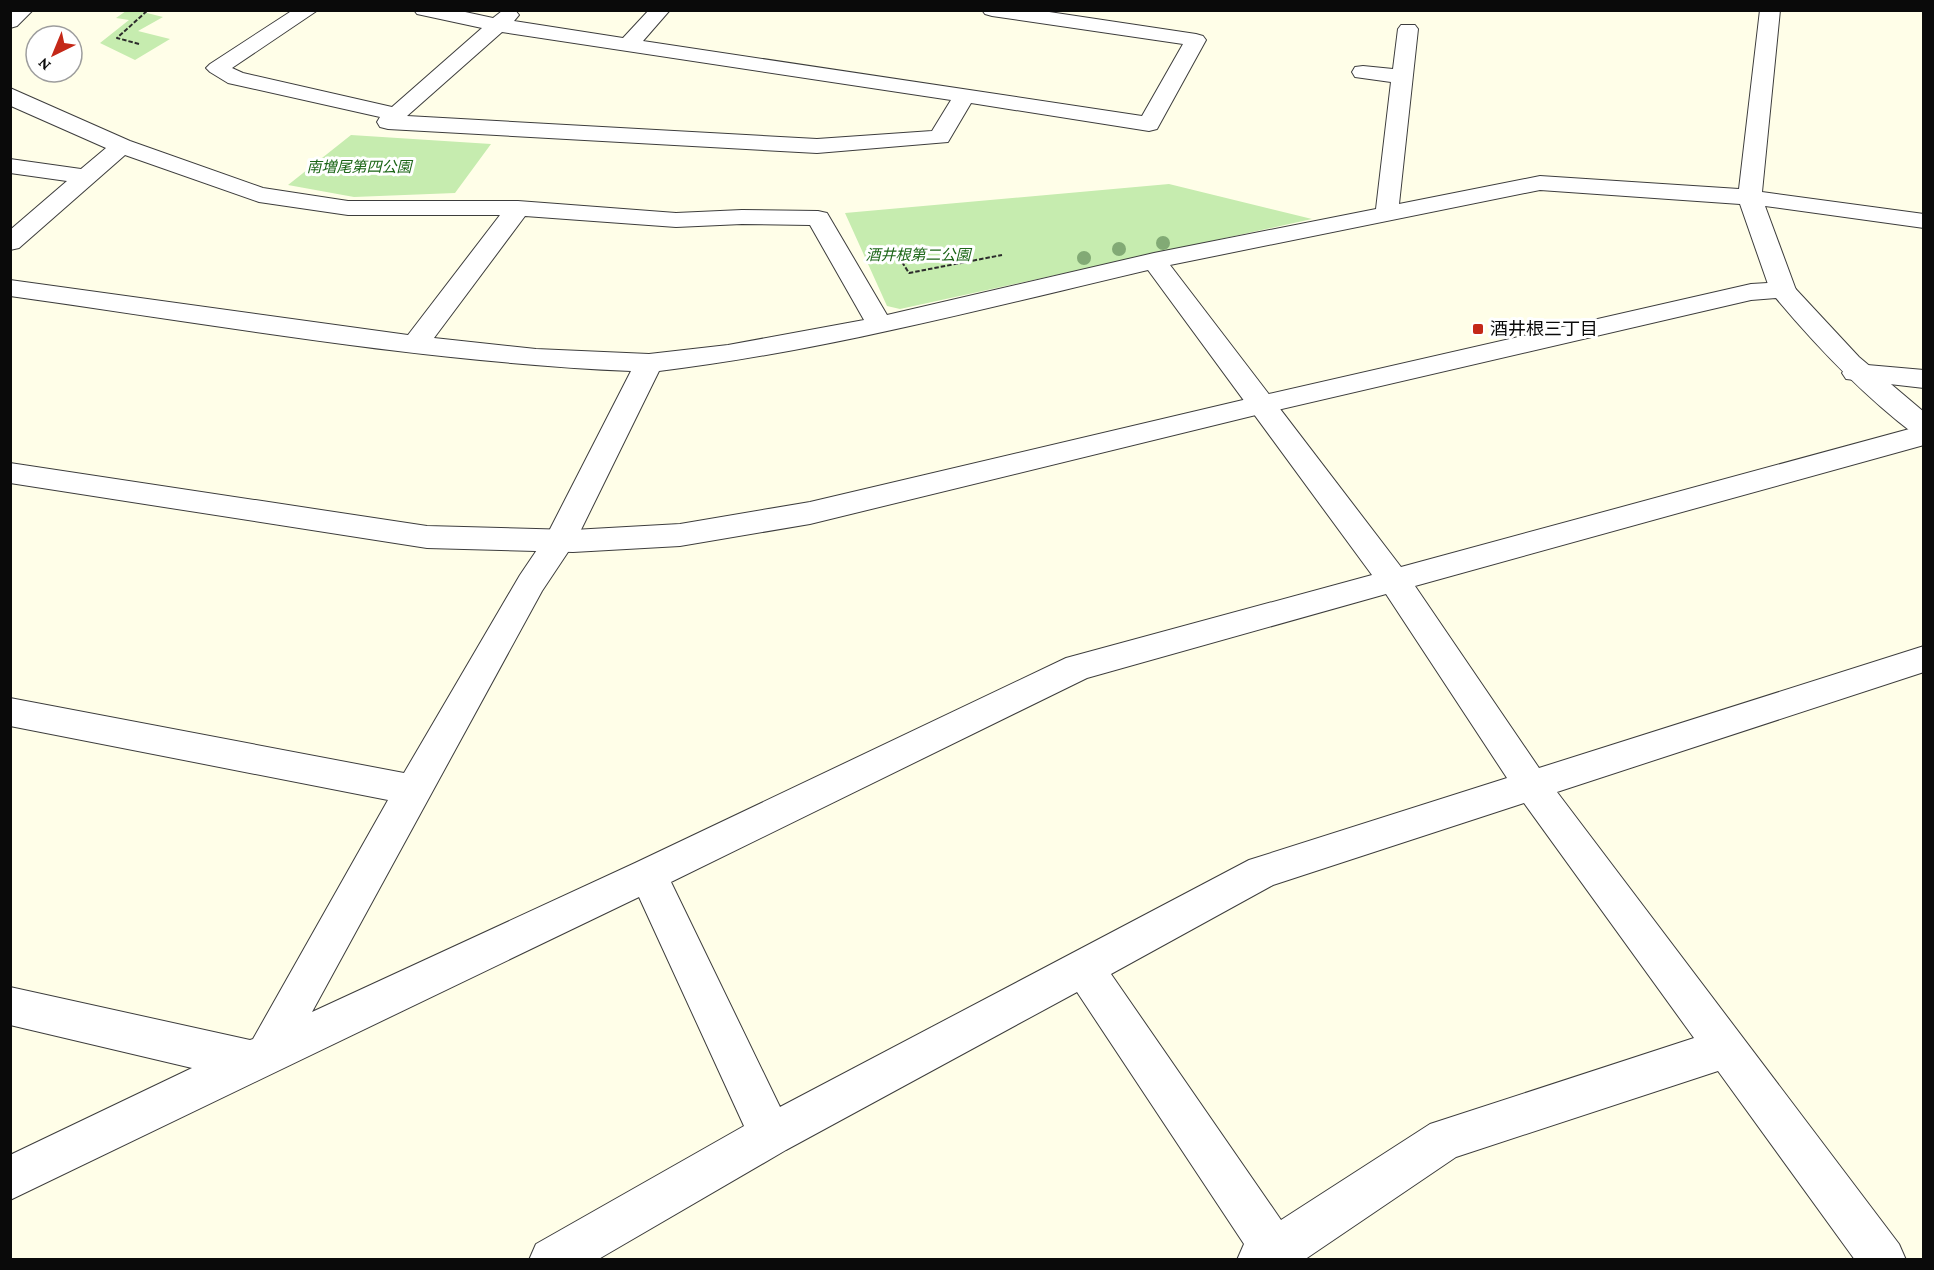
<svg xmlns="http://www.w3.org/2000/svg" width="1934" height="1270" font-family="'Crimson Pro','Noto Sans JP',serif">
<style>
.green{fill:#c6ecaf}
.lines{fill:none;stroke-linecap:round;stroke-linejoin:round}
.minor-casing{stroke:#3d3d3d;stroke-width:2}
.tertiary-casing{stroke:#3d3d3d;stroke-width:2}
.path{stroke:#2c2c2c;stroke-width:2;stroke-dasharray:4.5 2;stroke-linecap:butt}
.minor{fill:#fff;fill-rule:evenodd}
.tertiary{fill:#fff;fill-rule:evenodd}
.tree{fill:#82aa75}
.poi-dot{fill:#c42818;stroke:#fff;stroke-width:2}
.labels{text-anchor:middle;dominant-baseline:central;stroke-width:6;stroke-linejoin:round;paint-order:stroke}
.far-park-label{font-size:15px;font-style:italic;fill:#1c6617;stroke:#fff}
.poi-label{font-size:18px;fill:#0a0a0a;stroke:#fff;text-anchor:start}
</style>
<rect width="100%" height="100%" fill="#fffee8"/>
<path class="green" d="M126,11H139L163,17L138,31L170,39L135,60L100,43L129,20L116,18Z
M351,135L491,144L455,193L354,197L288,185Z
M1169,184L1312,219L900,309L887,306L845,213Z"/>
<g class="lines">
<defs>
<path id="minor" d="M33,10L17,26L10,28L11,10Z
M293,10H318L232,68L243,73L392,107L482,28L417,14L414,10H456L493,18L502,11L515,10L519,15L514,21L623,38L649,10H670L643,41L1142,116L1183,44L992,16L985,14L982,10H1036L1196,34L1203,36L1206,40L1157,129L1149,131L971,103L948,142L817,153L388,129L380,127L377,122L380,117L228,83L210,72L206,68L210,64ZM502,32L951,100L932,131L817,139L407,116Z
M1760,10H1780L1762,192L1924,214V228L1765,206L1796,290L1792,295L1783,298L1774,295L1770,290L1740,204L1540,190L1170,265L1401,567L1924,425V445L1415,586L1539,768L1924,646V672L1557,792L1899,1244L1906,1260H1855L1718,1071L1456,1157L1304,1260H1237L1244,1244L1077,992L786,1150L597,1260H529L536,1244L744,1126L639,897L10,1200V1155L192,1068L10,1025V987L250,1040L253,1039L388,800L10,726V698L404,773L520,575L547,535L631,371C423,362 217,325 10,296V280L408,335L500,215H348L259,202L125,155L19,248L10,250V230L67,181L10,173V159L81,169L106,148L11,106L10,88L130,141L263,188L348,201H518L676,213L742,210L818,211L827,213L887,315L1154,253L1376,209L1391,82L1355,77L1352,72L1355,67L1363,66L1393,69L1398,29L1401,25H1415L1418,29L1399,204L1540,176L1739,189ZM525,216L676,227L742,224L810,225L864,320L728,345L649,354L536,349L434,338ZM1148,270L1372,575L1066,658L635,863L312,1012L542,591L576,540L659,371C824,351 986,308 1148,270ZM1386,594L1507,778L1249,860L780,1107L671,882L1087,678ZM1524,803L1694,1038L1430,1124L1281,1220L1111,974L1273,885Z
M1856,364L1924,370V388L1846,379L1842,373L1846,367Z"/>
<path id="tertiary" d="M1783,282L1792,285L1859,357L1924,412V436L1914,434C1862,394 1818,348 1776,298L1751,300L1260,414L810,524L680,546L573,552L427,548L10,483V463L427,526L573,530L680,524L810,502L1260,396L1751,284Z"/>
</defs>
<use href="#minor" class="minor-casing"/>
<use href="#tertiary" class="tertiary-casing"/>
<path class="path" d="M139,44L117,38L148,10
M887,256L897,254L909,273L1002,255"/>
<use href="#minor" class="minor"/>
<use href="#tertiary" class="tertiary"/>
</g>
<g class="tree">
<circle cx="1163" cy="243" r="7"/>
<circle cx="1119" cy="249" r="7"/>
<circle cx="1084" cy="258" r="7"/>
</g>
<rect class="poi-dot" x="1472" y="323" width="12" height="12" rx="3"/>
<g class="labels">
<g class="far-park-label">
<text x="359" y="167">南増尾第四公園</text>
<text x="918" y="255">酒井根第二公園</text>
</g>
<g class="poi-label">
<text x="1490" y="329">酒井根三丁目</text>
</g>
</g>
<rect width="1934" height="1270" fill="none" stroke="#0a0a0a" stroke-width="24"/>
<g transform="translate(54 54) rotate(223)"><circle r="28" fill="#ffffff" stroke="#9d9d9d" stroke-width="1.5"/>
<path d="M0-4.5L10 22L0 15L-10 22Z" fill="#c42818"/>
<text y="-9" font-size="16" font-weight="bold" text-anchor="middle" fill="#0a0a0a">N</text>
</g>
</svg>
